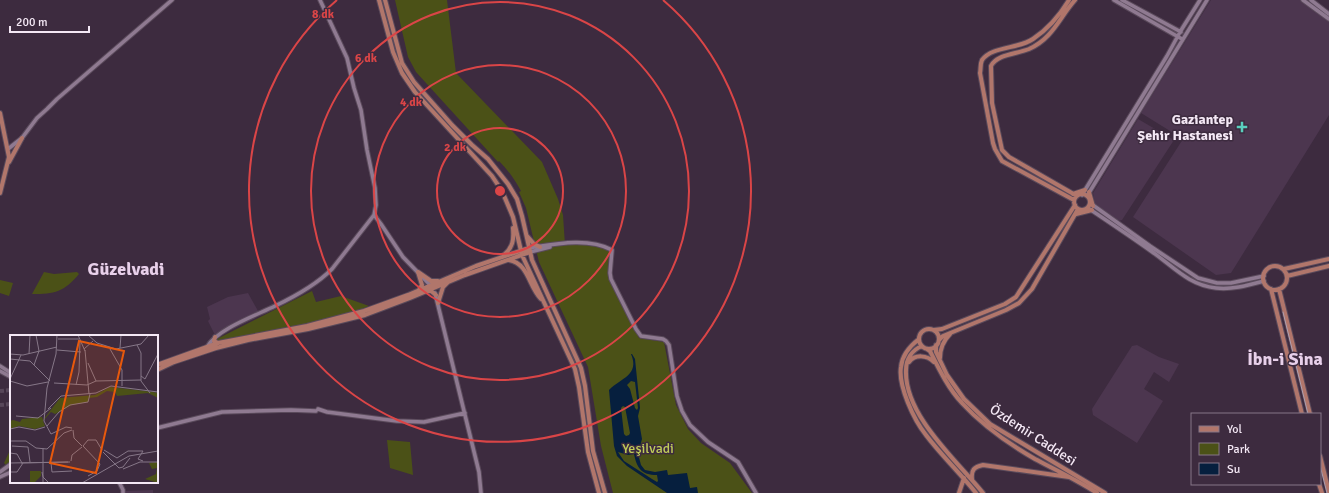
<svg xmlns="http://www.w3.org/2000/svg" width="1329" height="493" font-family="Signika,sans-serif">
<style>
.built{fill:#4c364f}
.green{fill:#4b5117}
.water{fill:#061f3e;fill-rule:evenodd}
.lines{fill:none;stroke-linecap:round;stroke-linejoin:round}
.major-tunnel{stroke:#58475a;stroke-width:4;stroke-dasharray:4 2;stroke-linecap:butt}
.minor-casing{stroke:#5a4a5b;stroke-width:5.5}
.major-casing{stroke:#5a4a5b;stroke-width:6}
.minor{stroke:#8f7a91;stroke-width:3.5}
.major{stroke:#b1766b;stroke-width:4}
.tram{stroke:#ae9faf;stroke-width:1}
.ring{fill:none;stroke:#da4547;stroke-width:2}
.poi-dot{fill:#5acebd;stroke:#3d2b3f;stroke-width:1.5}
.labels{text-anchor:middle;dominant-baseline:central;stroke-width:3;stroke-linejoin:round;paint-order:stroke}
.poi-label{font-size:14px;font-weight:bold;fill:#f4e8f5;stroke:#3d2b3f;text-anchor:end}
.street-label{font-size:14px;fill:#f4e8f5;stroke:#3d2b3f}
.park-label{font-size:14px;fill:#c0cd59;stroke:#3d2b3f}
.district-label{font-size:18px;font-weight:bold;fill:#e8d0ea;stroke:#3d2b3f}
.inset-road{fill:none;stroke:#867788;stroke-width:1}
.view{fill:#e8590c;fill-opacity:0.15;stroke:#e8590c;stroke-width:2}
.inset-edge{fill:none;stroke:#f4e8f5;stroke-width:2}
.centre{fill:#da4547;stroke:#3d2b3f;stroke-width:2}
.ring-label{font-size:12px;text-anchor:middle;font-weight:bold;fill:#da4547;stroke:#3d2b3f;stroke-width:3;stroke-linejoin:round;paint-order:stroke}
</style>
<rect width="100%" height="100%" fill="#3d2b3f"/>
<path class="built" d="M1211,0H1305L1319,9L1329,18V115L1231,273L1216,275L1133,217L1183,139L1141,113Z
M1138,119L1174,140L1122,220L1118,221L1095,204L1093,193Z
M248,293L258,311L215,335L208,321L210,319L207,307L228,297Z
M1137,345L1159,357L1179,364L1169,382L1154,372L1144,389L1163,401L1137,443L1093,415L1092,409L1132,346Z
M153,490V493H125L124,491Z"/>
<path class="green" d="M395,0H447L456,73L542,162L558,199L563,215L565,245H590L609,250L608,275L639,338L664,342L676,405L688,429L701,443L730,463L752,493H613L601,446L588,367L539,262L526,208L519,192L521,191C515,180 508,170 499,161L498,162L416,72L408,57Z
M44,272L54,274L77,272L79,274C64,292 55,294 32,294Z
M0,280L13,283L9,296L0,293Z
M312,291L316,302L341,296L369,306L362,309L309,323L217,341L215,340Z
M387,440L410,442L413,475L390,468Z
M11,448V461L6,465L4,463Z"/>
<path class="water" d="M631,354H632L635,359L640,408L638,416L642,439L638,454L641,465L645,470L655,472L667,470L668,475L687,473L690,488L697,487L698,493H667L627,466L617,456L614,446L609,390C621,378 640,375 631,354ZM631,381L635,382L638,408L637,410L635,408L630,389L627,385ZM623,406L625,407L630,433L629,435L626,436L624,434L621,408ZM618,452L628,455L634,454C637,468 641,475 657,475L658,481L657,482L652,479L624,461Z"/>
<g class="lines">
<path class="major-tunnel" d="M0,391L11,390
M0,405L11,404"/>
<defs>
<path id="minor" d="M1114,0L1182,39
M1122,0L1181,32
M1303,0L1329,19
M1311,0L1329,14
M8,149L22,138L37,118L47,109L57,99L172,0
M1082,195L1167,56L1180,32L1200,0
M1087,196L1207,0
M1090,203L1150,246L1198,278L1217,283H1231L1264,276
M1088,208C1109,222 1130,236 1151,251C1173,266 1188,285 1216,288C1232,290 1249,285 1264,281
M374,215L381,224L403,257L432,287
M529,248C555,244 588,237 612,250L610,273L611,279L636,329L641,336L663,339L666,341L669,345L677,396L682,411L690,425L708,442L738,462L756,493
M530,252L550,247
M435,293L479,472L481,493
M207,347C217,329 257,315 275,306C296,296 316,285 332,269L374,215L376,205L375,188L367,150L361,110L354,88L347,58L320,0
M0,366L11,373
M0,371L11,377
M318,409L327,412L397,421L424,422L465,413
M157,428L222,412L291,410L316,411
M0,472L11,464
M0,477L11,472
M119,482L123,490V493"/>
<path id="major" d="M379,0L393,52L402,73L415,92L492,176L502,191L513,217L522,255L575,369L579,387L588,452L599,493
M385,0L402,63L414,82L452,125L472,145L488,159L508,184L517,199L522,216L532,260L581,368L585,386L593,451L605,493
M1069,0C1060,15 1048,29 1033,39C1019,49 992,46 982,60C980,64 981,69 980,73L993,143L995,149L1002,161L1074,200
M1075,0C1059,18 1053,38 1029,49C1017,54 997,54 991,66L992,103L1002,150L1009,157L1077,196
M0,113L9,157L0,193
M9,162L22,138
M1089,192L1093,206
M1073,194L1085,190
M1074 202a8 8 0 1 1 16 0a8 8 0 1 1-16 0Z
M1076,214L1092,210
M527,236L534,244L540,247
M504,255C513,247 514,240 513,228
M509,260C529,264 528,285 541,299
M1263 278a12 12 0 1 1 24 0a12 12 0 1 1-24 0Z
M1284,269L1329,259
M418,272L431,281H438
M418,272L422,285L419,290
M1287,276L1329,266
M1271,289L1302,414
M1279,289L1310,414
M426,291H431L436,295
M438,303L443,287L448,282
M919 339a10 10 0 1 1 20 0a10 10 0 1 1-20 0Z
M934,330L942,329L1005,304L1016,297L1075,205
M215,337L214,341L218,343
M919,339C910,346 902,355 901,367C898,386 914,420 926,435C941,455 960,473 976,493
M939,340L943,336L1006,310L1019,303L1032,289L1078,209
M936,345V352L947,375L964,399L990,424L1105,493
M922,346C912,350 906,359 906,370C904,415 957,461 983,493
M927,349L930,351C939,369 948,388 962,403C983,426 1009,444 1035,459C1056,470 1077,480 1097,493
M940,358C940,348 943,341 950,334
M909,362C915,354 927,355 934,362
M157,365L218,343L307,326L364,311L408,295L476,266L529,248
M157,370L174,362L216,348L248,340L308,329L365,315L410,298L465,275L530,252
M1320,456L1329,492
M972,479C971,470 974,467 983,465L1069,477
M1319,484L1322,493
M959,493L964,478"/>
</defs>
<use href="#minor" class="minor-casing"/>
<use href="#major" class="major-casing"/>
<use href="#minor" class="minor"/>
<use href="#major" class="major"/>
<path class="tram" d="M1283,312L1308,414
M1320,465L1327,493"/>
</g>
<g class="ring">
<circle cx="500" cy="191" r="63"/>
<circle cx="500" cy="191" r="126"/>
<circle cx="500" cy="191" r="189"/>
<path d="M663 0A251 251 0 1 1 337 0"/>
</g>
<path class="poi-dot" d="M1240 121h4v4h4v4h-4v4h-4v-4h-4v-4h4z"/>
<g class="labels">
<g class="poi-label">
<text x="1233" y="119">Gaziantep<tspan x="1233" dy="16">Şehir Hastanesi</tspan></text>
</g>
<g class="street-label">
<text transform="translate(1033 435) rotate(33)">Özdemir Caddesi</text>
</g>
<g class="park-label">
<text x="648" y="448">Yeşilvadi</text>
</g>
<g class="district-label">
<text x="126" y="269">Güzelvadi</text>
<text x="1285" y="359">İbn-i Sina</text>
</g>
</g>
<g transform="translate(10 335)">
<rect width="148" height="148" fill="#3d2b3f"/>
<path d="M100,52L143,57L148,58V63L138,58L107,61L105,57L97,56L87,62L79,63L78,67L62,70L45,79L41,77L33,86L35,91L25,94L9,91L0,94V86L3,85L10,87L12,84L32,82L33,85L50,63L85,60ZM148,127V148L135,144L146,139L147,133L142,134L139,128ZM20,136H31V141L24,148H20Z" fill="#4b5117"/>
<path class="inset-road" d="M47,0L46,19L37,53L34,86L41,99L56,92L62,93M68,0L75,16M78,0L87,8L106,14L131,9L139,0M48,4H69M127,10L131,18V46L140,58M110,13L111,0M74,14L83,6M100,14L112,35V51M47,15L71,17M75,15L79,59M0,19L13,20L47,12M19,19L20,0M0,24L20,26L40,46M78,28L86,46M24,30L29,16L26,0M69,37L70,6M131,41L135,44L148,19M0,44L11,20M0,46L17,51L38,47M44,48L77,50L86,46L131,45M66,50L69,37M38,74L51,61L86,58L101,51L148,57M6,81L28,83L41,73M37,91L49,77L60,70L78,67L80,59M0,94L9,92L25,95L35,92M63,95L64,103L72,111M0,106H16L26,113L37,114L54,98L62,95M2,111L18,112L20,127M73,111L90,129L87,136L78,141M73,111L78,105H86L92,115M94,115L107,123L118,116H133L128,124L133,126M93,117L109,133L113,132L120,123M0,118L7,119L12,128M61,126L62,120L72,112M0,128L58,127M11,128L60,127M41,128L42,137L62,136M113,134L130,127H148M0,137H7L13,128M32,137L33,142L39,148M33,148V113M72,148L119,121L148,116"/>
<path class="view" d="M69,6L114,16L86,138L40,128Z"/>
<rect width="148" height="148" class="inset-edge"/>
</g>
<circle cx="500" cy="191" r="6" class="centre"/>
<g class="ring-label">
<text x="323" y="18">8 dk</text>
<text x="366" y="62">6 dk</text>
<text x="411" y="106">4 dk</text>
<text x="455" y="151">2 dk</text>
</g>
<rect x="1191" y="413" width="130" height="72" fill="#3d2b3f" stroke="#867788"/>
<rect x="1199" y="426" width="20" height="6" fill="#b1766b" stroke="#867788"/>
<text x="1227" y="433" font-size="12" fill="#f4e8f5">Yol</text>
<rect x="1199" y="443" width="20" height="12" fill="#4b5117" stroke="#867788"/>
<text x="1227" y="453" font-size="12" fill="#f4e8f5">Park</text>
<rect x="1199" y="463" width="20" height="12" fill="#061f3e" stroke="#867788"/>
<text x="1227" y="473" font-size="12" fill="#f4e8f5">Su</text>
<path d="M10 26v6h79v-6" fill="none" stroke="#f4e8f5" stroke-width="2"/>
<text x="16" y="26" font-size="12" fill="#f4e8f5" stroke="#3d2b3f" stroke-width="3" paint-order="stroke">200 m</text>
</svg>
